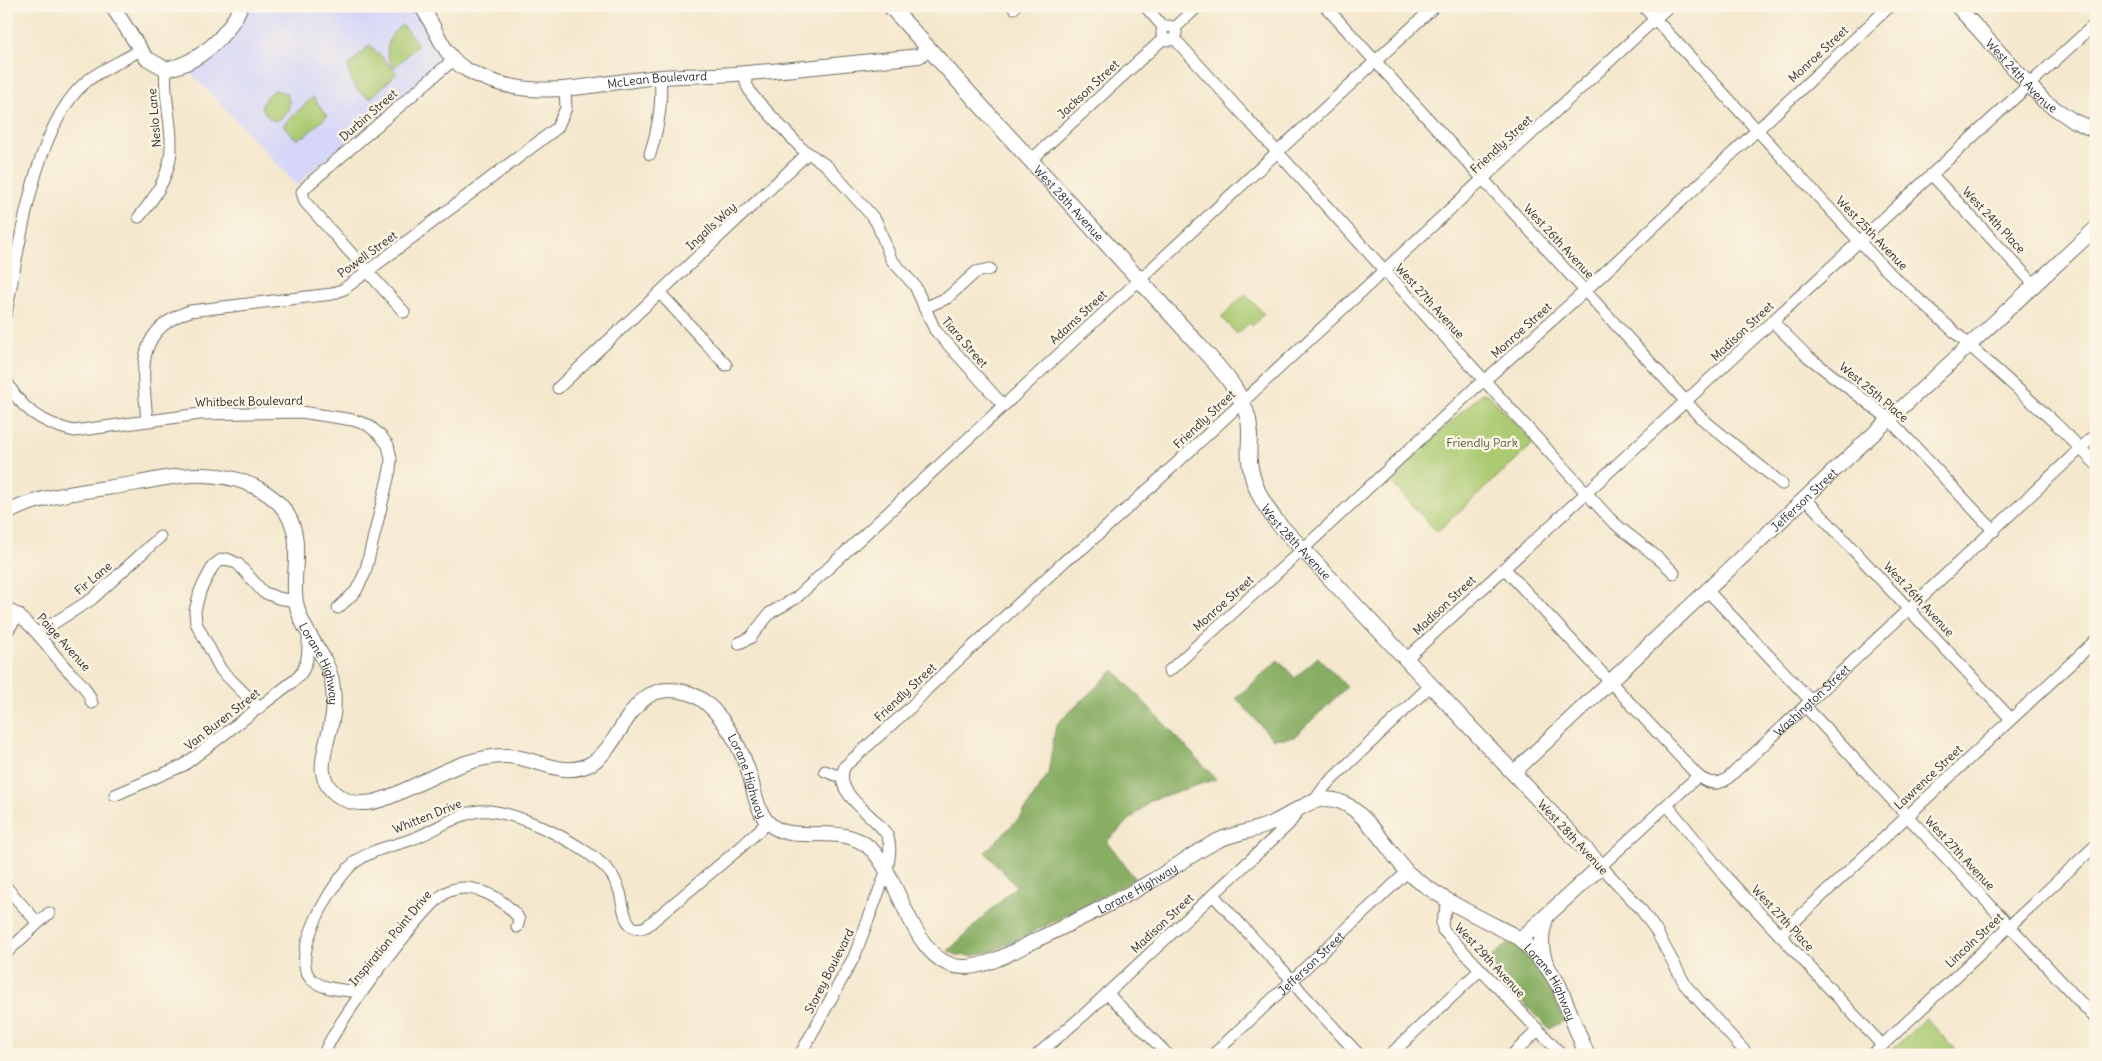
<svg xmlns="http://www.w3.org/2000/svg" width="2102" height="1061" font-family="Delius,sans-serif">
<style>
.built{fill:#d6d7f8}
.green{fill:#abca72;stroke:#6b7a4e}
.forest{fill:#88ae64;stroke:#5a6c48}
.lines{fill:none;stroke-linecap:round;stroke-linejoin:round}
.minor-casing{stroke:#716d64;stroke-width:13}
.tertiary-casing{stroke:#716d64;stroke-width:16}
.secondary-casing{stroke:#716d64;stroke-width:17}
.minor{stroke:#fff;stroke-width:11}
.tertiary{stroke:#fff;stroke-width:14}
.secondary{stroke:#fff;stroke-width:15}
.labels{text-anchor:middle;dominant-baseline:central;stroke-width:5;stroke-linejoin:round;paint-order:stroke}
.street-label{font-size:12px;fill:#2b2b2b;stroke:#fcf5e5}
.park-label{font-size:12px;fill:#515b40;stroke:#fcf5e5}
</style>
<rect width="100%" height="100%" fill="#fcf5e5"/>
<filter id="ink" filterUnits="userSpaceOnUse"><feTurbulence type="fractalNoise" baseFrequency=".02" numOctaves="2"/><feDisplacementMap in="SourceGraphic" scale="10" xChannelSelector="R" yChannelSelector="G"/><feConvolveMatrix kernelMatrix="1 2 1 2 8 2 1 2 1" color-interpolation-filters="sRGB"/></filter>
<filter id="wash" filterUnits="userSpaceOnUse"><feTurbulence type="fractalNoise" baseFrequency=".0096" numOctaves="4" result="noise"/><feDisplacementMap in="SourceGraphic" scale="20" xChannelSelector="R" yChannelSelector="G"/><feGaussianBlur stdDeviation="1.12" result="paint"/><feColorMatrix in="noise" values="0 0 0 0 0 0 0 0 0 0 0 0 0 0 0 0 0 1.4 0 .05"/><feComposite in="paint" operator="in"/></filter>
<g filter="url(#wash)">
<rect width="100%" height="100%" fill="#f4e8ce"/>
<path class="built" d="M247,6H414L443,56V60L303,179L298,186L190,72L221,44Z"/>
<path class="green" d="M402,25L416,41V47L394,68C382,53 387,36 402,25Z
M370,45L397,73L371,98C355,92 350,82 348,66Z
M274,90L286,93C293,104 288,116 276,121L269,118L261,107L266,97Z
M313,97L327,116L305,136L303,135L297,140L283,125Z
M1245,294L1264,314L1252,326L1249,323L1237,334L1221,317Z
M1482,393L1489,395L1534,443L1437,532L1389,480Z
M1926,1018L1960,1055H1886Z"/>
<path class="forest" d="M1318,657L1347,687L1294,737L1273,739L1236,698L1278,660L1295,678Z
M1114,670L1216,779L1151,800L1107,841L1135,879L1072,913L993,951L972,956L957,955L948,951L1016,886L985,852L1022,815L1048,774L1056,725Z
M1510,941L1533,959L1546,976L1564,1021L1549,1029L1484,964Z"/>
</g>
<g filter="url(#ink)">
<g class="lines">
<defs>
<g id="minor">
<path d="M1012,6L1014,8"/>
<path d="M1145,6L1164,28"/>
<path d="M1325,6L1700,417L1782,484"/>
<path d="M1643,6L1884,268L2054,422L2096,464"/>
<circle cx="1169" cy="33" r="7"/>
<path d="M1175,28L1198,6"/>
<path d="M1174,38L1610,519C1630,538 1654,552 1674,573"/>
<path d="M744,73L747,86L752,95L801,148L827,166L872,216L877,223L891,259L915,286L935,330L1003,405"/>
<path d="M650,154C658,129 663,103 660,77"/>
<path d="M1031,160L1164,38"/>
<path d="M1932,175L2035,285"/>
<path d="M139,217C155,198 171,172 171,147C172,121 163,95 166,69"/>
<path d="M660,293L726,365"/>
<path d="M924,308L947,298L976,272L990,269"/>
<path d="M404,312L305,202L302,192L308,185L453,60"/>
<path d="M6,313C19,249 34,124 87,81C102,69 123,61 140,50"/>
<path d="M1773,322L1807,356L1889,419L1994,531"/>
<path d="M6,380C19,408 44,424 74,431L200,414L301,412L353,420L368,425L380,435L388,445L391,459L390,470L365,573L356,591L338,608"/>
<path d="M558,388L807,154"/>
<path d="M147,420C143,372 133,330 190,311L332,294L344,289L557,128L566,108L565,90"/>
<path d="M1805,498L2011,719"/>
<path d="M1504,568L1698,776"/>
<path d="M1707,590L1810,700"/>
<path d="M6,607C31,622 45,644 64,666C76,680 86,684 92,703"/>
<path d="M6,633L19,614"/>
<path d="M38,633L92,599L160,537"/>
<path d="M739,643L750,638L770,613L796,598L1435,6"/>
<path d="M1406,659L2096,23"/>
<path d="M1169,671L1303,549L1477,386L1484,381L1586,290L1890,6"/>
<path d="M1805,706L2096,1019"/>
<path d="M259,708L221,670L196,623L195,611L200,591L213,566L221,560L227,559L238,564L263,592L278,598L295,601"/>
<path d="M825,771L835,775H842"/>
<path d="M115,795L184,765L296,679C310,666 308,649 308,631"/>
<path d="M1315,800L1325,786L1431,685"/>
<path d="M1667,805L1726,877L1882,1045"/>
<path d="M6,887L37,922"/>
<path d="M1213,895L1292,980L1301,992L1359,1055"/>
<path d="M1449,900L1442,922L1443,930L1562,1055"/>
<path d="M1780,935L2096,640"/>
<path d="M6,953L49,913"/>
<path d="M362,992C347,990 322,990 311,979C288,956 334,879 354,863C371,849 390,847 410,840C433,832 454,815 479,811C512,807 593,848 612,875C615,880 618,887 620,892C623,905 625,938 647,926L740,848L768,822"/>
<path d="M1107,993L1168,1055"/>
<path d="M324,1055C330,1030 427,900 449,891C473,881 502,898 517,916L519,920L517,927"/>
<path d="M800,1055L854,957L887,870C889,859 892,846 887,835C875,814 831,794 845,766L910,708L927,689L1067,559L1082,549L1153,485L1669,6"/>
<path d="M1037,1055L1086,1013L1289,824L1300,808"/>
<path id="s1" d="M1213,1055L1407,872"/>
<path d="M1390,1055L1480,970"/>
<path d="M1512,1055L1538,1030"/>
<path id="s2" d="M1748,1055L1686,986L1655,929L1640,908L1601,866L1698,776C1707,783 1717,786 1727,779L2096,434"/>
<path d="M1872,1055L2096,845"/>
</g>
<g id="tertiary">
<path d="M112,6L146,58L166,69C198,64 228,36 241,6"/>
<path id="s3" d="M421,6C437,28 442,56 467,70C533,107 594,81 663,77C690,75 718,76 746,73C803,69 861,62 919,56L928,49"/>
<path id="s4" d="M1957,6L2044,101L2072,120L2096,131"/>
<path id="s5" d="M6,514C37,494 100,490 138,483C160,479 182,474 205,475C242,476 288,494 295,535C299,557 292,580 296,602C301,632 326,652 332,681C334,694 335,707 332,720C327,747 309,780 342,798C357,807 374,803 389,797C426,782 466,755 507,756C536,757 563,780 592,763C626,741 629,678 685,692C716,699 740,745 749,773C754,788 755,805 765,819C788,850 840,818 872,850C902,880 913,967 964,967C988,967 1014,951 1036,940C1074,922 1112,904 1148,883C1171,870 1192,854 1215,842C1232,833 1252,832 1270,824C1293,815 1315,791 1341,802C1365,811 1390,852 1407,872C1440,900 1483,919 1521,939"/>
<path id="s6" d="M1513,773L1855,451L2096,228"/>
</g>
<g id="secondary">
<path id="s7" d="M890,6L1197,343C1217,366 1240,387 1248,418C1251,428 1249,441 1249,452C1249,478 1261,502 1277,522L1601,866L1521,939L1548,968L1558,984L1587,1055"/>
<path d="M1546,917C1541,933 1539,948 1546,964"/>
</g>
</defs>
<use href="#minor" class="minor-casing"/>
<use href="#tertiary" class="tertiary-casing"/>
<use href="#secondary" class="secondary-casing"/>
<use href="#minor" class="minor"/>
<use href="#tertiary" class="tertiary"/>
<use href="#secondary" class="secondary"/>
</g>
</g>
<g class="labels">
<g class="street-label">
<text transform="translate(1818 54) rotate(-43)">Monroe Street</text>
<text stroke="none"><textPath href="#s4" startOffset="95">West 24th Avenue</textPath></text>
<text stroke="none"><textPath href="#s3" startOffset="274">McLean Boulevard</textPath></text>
<text transform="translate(1088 89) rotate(-43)">Jackson Street</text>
<text transform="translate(368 115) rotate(-41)">Durbin Street</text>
<text transform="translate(154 118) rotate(-95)">Neslo Lane</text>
<text transform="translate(1501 144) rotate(-43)">Friendly Street</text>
<text stroke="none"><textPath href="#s7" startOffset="266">West 28th Avenue</textPath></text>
<text transform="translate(1994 220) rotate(47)">West 24th Place</text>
<text transform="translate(711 226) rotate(-43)">Ingalls Way</text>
<text transform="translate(1872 233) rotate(46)">West 25th Avenue</text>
<text transform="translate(1559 241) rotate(47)">West 26th Avenue</text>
<text transform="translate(367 254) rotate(-36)">Powell Street</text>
<text transform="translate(1430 301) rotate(48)">West 27th Avenue</text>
<text transform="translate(1078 317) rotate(-43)">Adams Street</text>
<text transform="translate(1521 330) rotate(-42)">Monroe Street</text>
<text transform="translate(1742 331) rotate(-43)">Madison Street</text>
<text transform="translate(965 342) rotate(49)">Tiara Street</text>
<text transform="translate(1874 392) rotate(40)">West 25th Place</text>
<text transform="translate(249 401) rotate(-1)">Whitbeck Boulevard</text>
<text transform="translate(1204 419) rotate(-43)">Friendly Street</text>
<text stroke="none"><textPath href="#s6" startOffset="399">Jefferson Street</textPath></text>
<text stroke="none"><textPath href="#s7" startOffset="686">West 28th Avenue</textPath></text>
<text transform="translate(93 578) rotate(-40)">Fir Lane</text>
<text transform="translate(1919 599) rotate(47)">West 26th Avenue</text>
<text transform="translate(1223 603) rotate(-42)">Monroe Street</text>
<text transform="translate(1444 605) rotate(-43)">Madison Street</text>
<text transform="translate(64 642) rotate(48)">Paige Avenue</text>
<text stroke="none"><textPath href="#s5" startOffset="455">Lorane Highway</textPath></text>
<text transform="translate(905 692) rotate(-43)">Friendly Street</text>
<text stroke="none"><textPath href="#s2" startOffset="520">Washington Street</textPath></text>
<text transform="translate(222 719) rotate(-38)">Van Buren Street</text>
<text stroke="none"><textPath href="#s5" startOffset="1099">Lorane Highway</textPath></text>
<text transform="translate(1928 777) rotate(-43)">Lawrence Street</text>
<text transform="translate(427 816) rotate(-22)">Whitten Drive</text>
<text transform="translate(1573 837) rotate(47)">West 28th Avenue</text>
<text transform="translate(1960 853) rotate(47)">West 27th Avenue</text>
<text stroke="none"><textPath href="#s5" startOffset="1608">Lorane Highway</textPath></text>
<text transform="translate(1783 918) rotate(47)">West 27th Place</text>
<text transform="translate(1162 923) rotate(-43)">Madison Street</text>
<text transform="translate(390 938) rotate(-50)">Inspiration Point Drive</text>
<text transform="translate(1974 940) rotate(-43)">Lincoln Street</text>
<text transform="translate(1490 960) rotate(47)">West 29th Avenue</text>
<text stroke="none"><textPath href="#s1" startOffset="134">Jefferson Street</textPath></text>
<text transform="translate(829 971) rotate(-63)">Storey Boulevard</text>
<text stroke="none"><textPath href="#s7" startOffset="1292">Lorane Highway</textPath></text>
</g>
<g class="park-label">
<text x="1482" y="442">Friendly Park</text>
</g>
</g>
<rect width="2102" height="1061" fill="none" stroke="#fcf5e5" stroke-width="25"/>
</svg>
